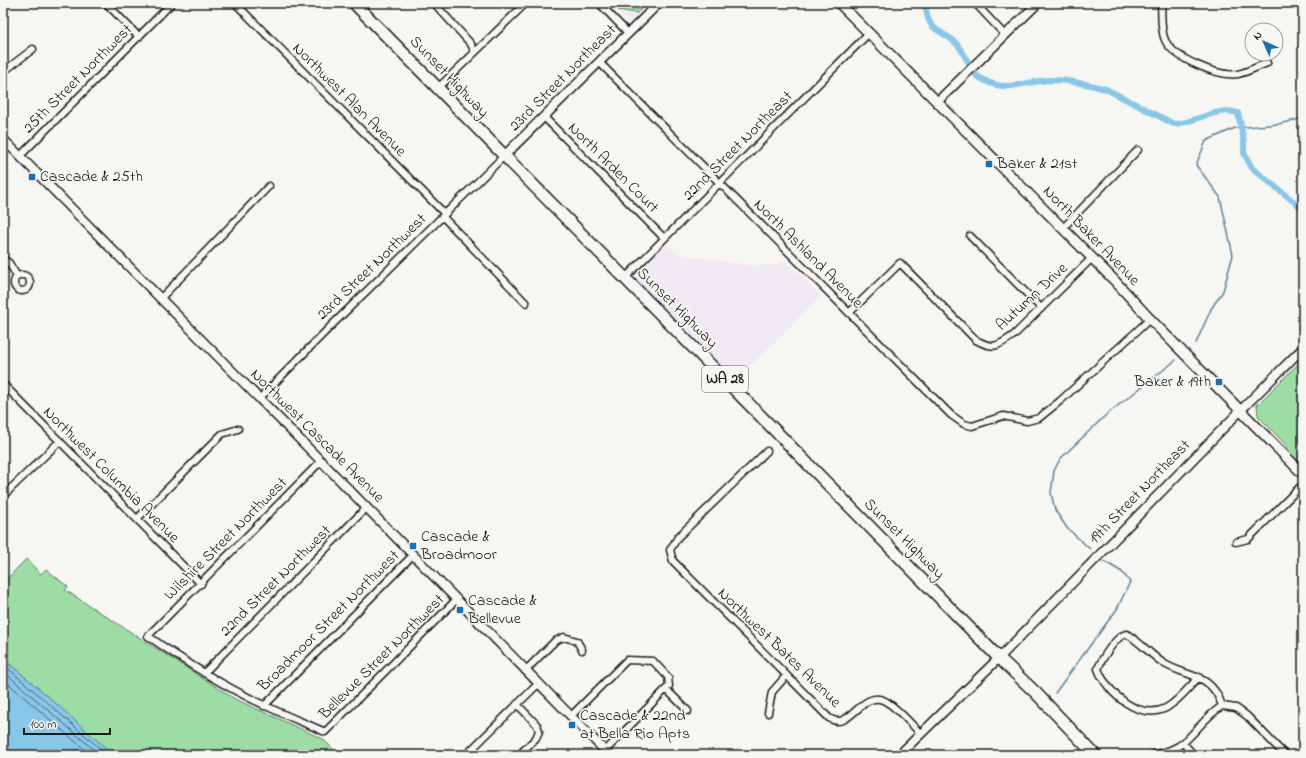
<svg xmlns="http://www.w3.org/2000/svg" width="1306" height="758" font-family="'Indie Flower',sans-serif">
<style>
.built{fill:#f1e9f4}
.green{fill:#9ddca5;stroke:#5c7c60}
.water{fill:#89c7e9;stroke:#5d8397}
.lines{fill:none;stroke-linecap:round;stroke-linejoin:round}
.shore{stroke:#48606e;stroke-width:1}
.stream{stroke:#5d8397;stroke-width:1.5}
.canal{stroke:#89c7e9;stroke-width:6}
.minor-casing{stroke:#1c1c1c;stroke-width:9}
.tertiary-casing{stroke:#1c1c1c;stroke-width:11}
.secondary-casing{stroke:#1c1c1c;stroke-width:12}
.trunk-casing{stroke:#1c1c1c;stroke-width:14}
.minor{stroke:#f6f6f2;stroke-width:6}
.tertiary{stroke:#f6f6f2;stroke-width:8}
.secondary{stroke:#f6f6f2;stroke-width:9}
.trunk{stroke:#f6f6f2;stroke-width:11}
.poi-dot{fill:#1f6fb2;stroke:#f6f6f2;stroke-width:1.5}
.labels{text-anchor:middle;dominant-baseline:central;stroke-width:3.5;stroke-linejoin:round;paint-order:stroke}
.shield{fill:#f6f6f2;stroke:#5d5d5c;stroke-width:1}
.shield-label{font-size:15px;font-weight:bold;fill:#1c1c1c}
.street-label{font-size:16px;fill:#1c1c1c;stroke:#f6f6f2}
.poi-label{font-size:16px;fill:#1c1c1c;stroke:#f6f6f2;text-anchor:start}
</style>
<rect width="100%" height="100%" fill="#f6f6f2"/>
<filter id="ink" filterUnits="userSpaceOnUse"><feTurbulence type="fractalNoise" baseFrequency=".025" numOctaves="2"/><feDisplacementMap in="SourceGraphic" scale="8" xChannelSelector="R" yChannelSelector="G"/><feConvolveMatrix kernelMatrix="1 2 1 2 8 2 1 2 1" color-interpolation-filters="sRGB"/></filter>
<g filter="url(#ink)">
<path class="built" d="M610,3H653L632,25Z
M664,244L682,255L754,266L775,265L785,260L821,296L735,381L632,276Z"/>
<path class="green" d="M611,3H647L637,13L618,10Z
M1303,359V468L1289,453L1285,444L1258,416L1257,405Z
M26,559L41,574L46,569L68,587L65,590L235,699L323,739L339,755H124L107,749L36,686L3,659V583Z"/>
<path class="water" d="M3,659L36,686L107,749L124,755H3Z"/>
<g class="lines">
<path class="shore" d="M3,664L104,752L112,755
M3,671L100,755
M3,679L91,755"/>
<path class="stream" d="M1196,343L1211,309L1223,291L1233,255L1220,197L1196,165L1206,141L1235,128L1279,124L1303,118
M1090,549L1067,528L1055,510L1051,493L1054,471L1060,459L1106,415L1176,360
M1055,693L1117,609L1130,582L1122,572L1102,560"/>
<path class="canal" d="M925,3C929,35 937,26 956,43C961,48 964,55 968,62
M976,75C1004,96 1021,81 1051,80C1070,80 1088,84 1106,89L1174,124C1195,123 1217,106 1238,113L1244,141V153L1252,168L1303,209"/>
<defs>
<path id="minor" d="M106,3L139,37
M235,3L445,214
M434,3L471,44L475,52
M599,3L628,33
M975,3L1005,35
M1161,3C1162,15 1160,29 1165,40C1173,58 1218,77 1238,74C1247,72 1257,67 1267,63
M599,62L951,415L964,424L972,426L1003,416L1027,421L1039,418L1060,401L1150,319
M3,72L33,49
M438,88L526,3
M544,117L664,238
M20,156L172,3
M443,217L526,303
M1063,228L1138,150
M970,236L1041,308
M3,259L9,263L17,276
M14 283a8 8 0 1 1 16 0a8 8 0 1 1-16 0Z
M625,278L869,33
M160,299L269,186
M849,313L900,263L976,340C994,350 998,346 1014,335L1092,258
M3,384L201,584
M260,398L330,327L504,156
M767,451L678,537L670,550L673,561L829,718C850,732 861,691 883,700C895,705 911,724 920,733
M321,461L148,636C185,662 223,686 264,705C284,715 305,723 325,732L456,600
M3,496L60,441
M137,519L222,434L238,429
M1236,542L1248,539L1303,484
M525,671L555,641L564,637L577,641L582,650
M204,673L367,507
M1199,677C1189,687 1179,701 1166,708C1139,721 1107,693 1098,669C1101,660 1117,634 1127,634C1140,642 1150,654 1163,663C1187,678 1212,672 1222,706
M666,689L688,711
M517,704L537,725L539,731L536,738L519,755
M264,706L413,555
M768,713L772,692L786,676
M571,716L627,660L653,661L668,677L669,686L605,751
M1183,743L1194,755
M466,755L538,684
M1152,755C1163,752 1175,750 1184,742C1198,730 1205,717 1222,706L1236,708L1247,716L1285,755"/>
<path id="tertiary" d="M937,102L1038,3
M3,139L321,461L609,755
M504,156L659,3
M899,755L999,658L1241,410L1303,348"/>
<path id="secondary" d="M839,3L1114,280L1150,319L1303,474"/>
<path id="trunk" d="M354,3L999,658L1035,692L1095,755"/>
</defs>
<use href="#minor" class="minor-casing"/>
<use href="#tertiary" class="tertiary-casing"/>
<use href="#secondary" class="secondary-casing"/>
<use href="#trunk" class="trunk-casing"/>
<use href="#minor" class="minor"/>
<use href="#tertiary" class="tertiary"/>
<use href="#secondary" class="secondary"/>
<use href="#trunk" class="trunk"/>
</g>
</g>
<g class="poi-dot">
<rect x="985" y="160" width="8" height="8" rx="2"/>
<rect x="28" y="173" width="8" height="8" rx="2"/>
<rect x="1215" y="378" width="8" height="8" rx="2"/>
<rect x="409" y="542" width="8" height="8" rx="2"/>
<rect x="456" y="606" width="8" height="8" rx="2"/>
<rect x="568" y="721" width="8" height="8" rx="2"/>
</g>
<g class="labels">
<rect class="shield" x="702" y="366" width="46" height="26" rx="3"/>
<g class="shield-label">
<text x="725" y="379">WA 28</text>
</g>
<g class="street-label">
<text transform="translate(449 77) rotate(46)">Sunset Highway</text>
<text transform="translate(563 78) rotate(-45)">23rd Street Northeast</text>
<text transform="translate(78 79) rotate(-45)">25th Street Northwest</text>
<text transform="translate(349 100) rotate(45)">Northwest Alan Avenue</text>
<text transform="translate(738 146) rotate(-45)">22nd Street Northeast</text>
<text transform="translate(613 168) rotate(45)">North Arden Court</text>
<text transform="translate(1091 236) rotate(46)">North Baker Avenue</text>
<text transform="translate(808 254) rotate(45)">North Ashland Avenue</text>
<text transform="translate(372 267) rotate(-44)">23rd Street Northwest</text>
<text transform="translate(1032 297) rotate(-43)">Autumn Drive</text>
<text transform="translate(677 308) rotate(45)">Sunset Highway</text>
<text transform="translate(317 436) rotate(45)">Northwest Cascade Avenue</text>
<text transform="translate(111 475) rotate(45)">Northwest Columbia Avenue</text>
<text transform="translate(1140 492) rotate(-46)">19th Street Northeast</text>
<text transform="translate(226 539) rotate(-45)">Wilshire Street Northwest</text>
<text transform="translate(904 539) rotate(45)">Sunset Highway</text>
<text transform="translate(276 581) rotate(-45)">22nd Street Northwest</text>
<text transform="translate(329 621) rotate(-45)">Broadmoor Street Northwest</text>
<text transform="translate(779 648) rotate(44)">Northwest Bates Avenue</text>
<text transform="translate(382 657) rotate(-45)">Bellevue Street Northwest</text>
</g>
<g class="poi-label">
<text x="997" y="164">Baker &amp; 21st</text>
<text x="40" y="177">Cascade &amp; 25th</text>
<text x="1211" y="382" text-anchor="end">Baker &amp; 19th</text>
<text x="421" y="537">Cascade &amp;<tspan x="421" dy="18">Broadmoor</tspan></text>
<text x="468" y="601">Cascade &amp;<tspan x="468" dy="18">Bellevue</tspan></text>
<text x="580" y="716">Cascade &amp; 22nd<tspan x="580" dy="18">at Bella Rio Apts</tspan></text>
</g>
</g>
<rect width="1306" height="758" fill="none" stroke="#f6f6f2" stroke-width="16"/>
<rect x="8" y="8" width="1290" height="742" fill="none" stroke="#1c1c1c" stroke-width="1.5" filter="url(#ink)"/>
<g transform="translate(1264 42) rotate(315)"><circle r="19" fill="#f6f6f2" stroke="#9f9f9c"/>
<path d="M0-3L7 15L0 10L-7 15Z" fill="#1f6fb2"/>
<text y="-6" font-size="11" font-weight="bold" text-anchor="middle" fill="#1c1c1c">N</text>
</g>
<path d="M24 728v6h86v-6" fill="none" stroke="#1c1c1c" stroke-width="2"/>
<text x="30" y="728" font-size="12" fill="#1c1c1c" stroke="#f6f6f2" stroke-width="3" paint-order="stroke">100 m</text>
</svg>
